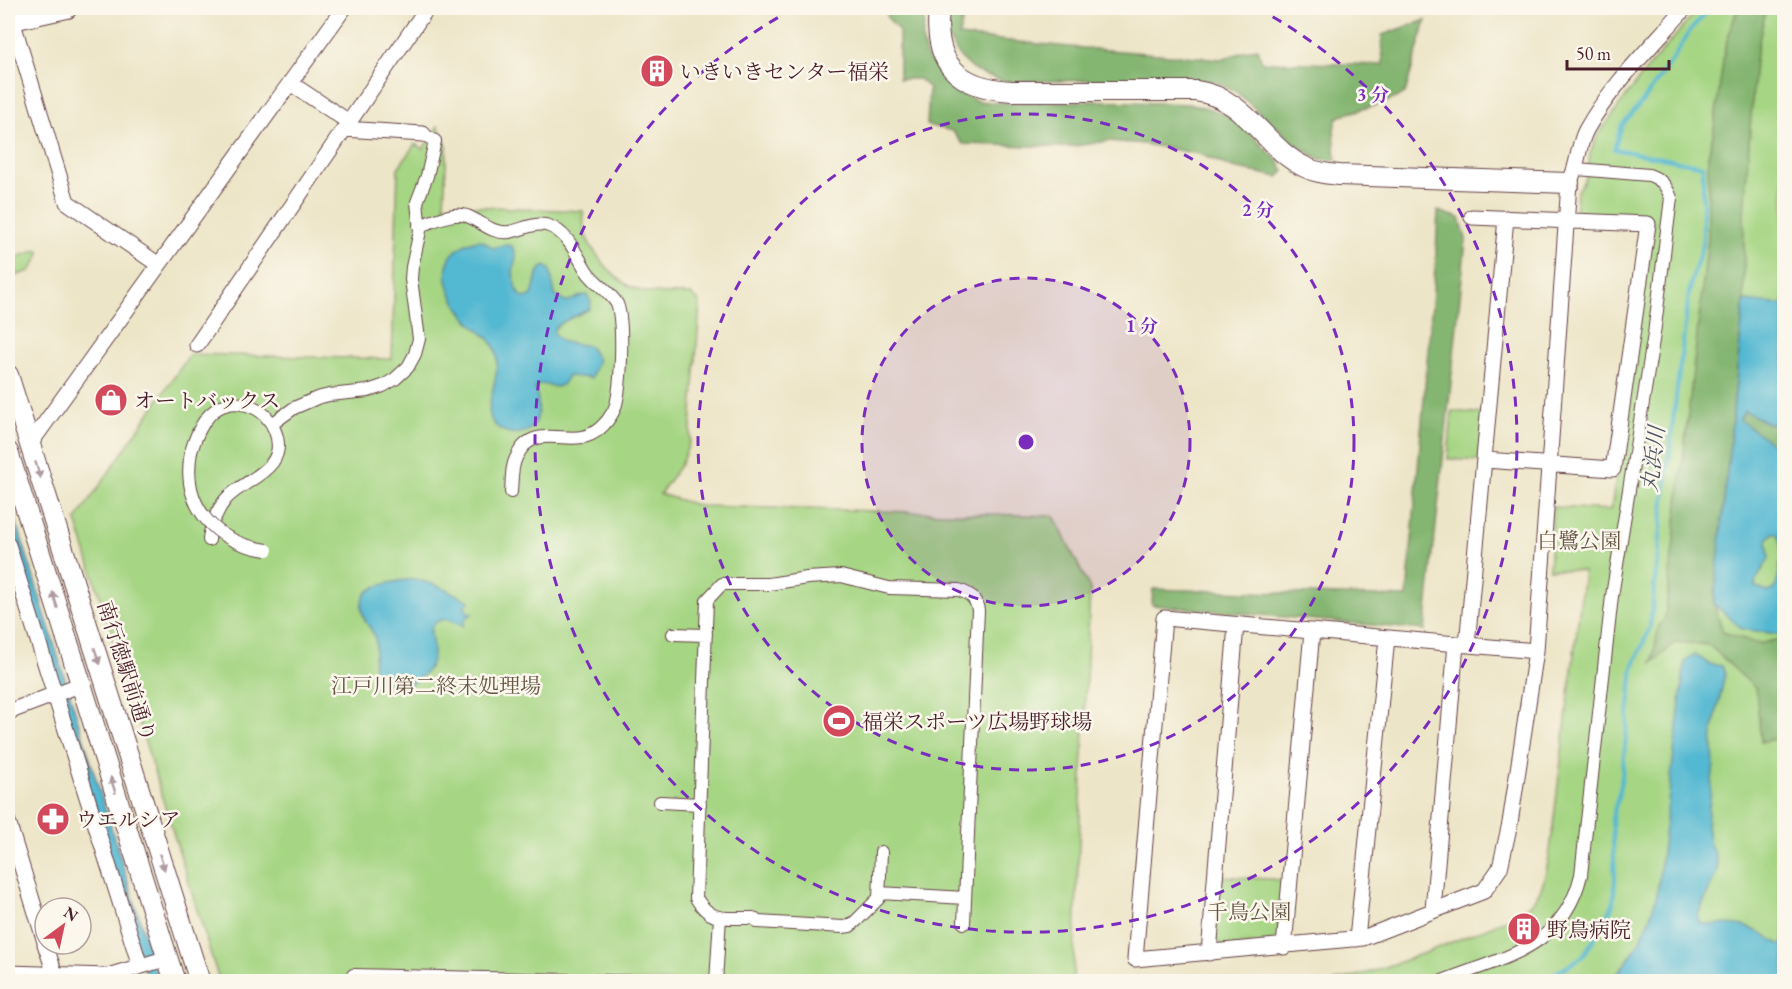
<svg xmlns="http://www.w3.org/2000/svg" width="1792" height="989" font-family="'EB Garamond','Noto Serif JP',serif">
<style>
.green{fill:#a6d583;stroke:#787a57;stroke-width:1.5}
.forest{fill:#84b671;stroke:#676a4e;stroke-width:1.5}
.water{fill:#53b8d1;stroke:#4e6c7e;stroke-width:1.5;fill-rule:evenodd}
.lines{fill:none;stroke-linecap:round;stroke-linejoin:round}
.stream{stroke:#53b8d1;stroke-width:4}
.pedestrian-casing{stroke:#623d42;stroke-width:14}
.minor-casing{stroke:#623d42;stroke-width:17}
.tertiary-casing{stroke:#623d42;stroke-width:22}
.pedestrian{stroke:#fff;stroke-width:12}
.minor{stroke:#fff;stroke-width:15}
.tertiary{stroke:#fff;stroke-width:20}
.pedestrian-bridge-casing{stroke:#623d42;stroke-width:14;stroke-linecap:butt}
.pedestrian-bridge{stroke:#fff;stroke-width:12}
.oneway{fill:#ae9aa0}
.ring{fill:none;stroke:#7b2cbf;stroke-width:3;stroke-dasharray:10 8}
.labels{text-anchor:middle;dominant-baseline:central;stroke-width:5;stroke-linejoin:round;paint-order:stroke}
.poi-label{font-size:21px;fill:#4a1f2b;stroke:#fbf7ec;text-anchor:start}
.park-label{font-size:21px;fill:#665645;stroke:#fbf7ec}
.street-label{font-size:21px;fill:#4a1f2b;stroke:#fbf7ec}
.water-label{font-size:22px;font-style:italic;fill:#4d5565;stroke:#fbf7ec}
.centre{fill:#7b2cbf;stroke:#fbf7ec;stroke-width:3}
.ring-label{font-size:18px;text-anchor:middle;font-weight:bold;fill:#7b2cbf;stroke:#fbf7ec;stroke-width:5;stroke-linejoin:round;paint-order:stroke}
</style>
<rect width="100%" height="100%" fill="#fbf7ec"/>
<filter id="ink" filterUnits="userSpaceOnUse"><feTurbulence type="fractalNoise" baseFrequency=".0167" numOctaves="2"/><feDisplacementMap in="SourceGraphic" scale="12" xChannelSelector="R" yChannelSelector="G"/><feConvolveMatrix kernelMatrix="1 2 1 2 8 2 1 2 1" color-interpolation-filters="sRGB"/></filter>
<filter id="wash" filterUnits="userSpaceOnUse"><feTurbulence type="fractalNoise" baseFrequency=".008" numOctaves="4" result="noise"/><feDisplacementMap in="SourceGraphic" scale="24" xChannelSelector="R" yChannelSelector="G"/><feGaussianBlur stdDeviation="1.35" result="paint"/><feColorMatrix in="noise" values="0 0 0 0 0 0 0 0 0 0 0 0 0 0 0 0 0 1.4 0 .05"/><feComposite in="paint" operator="in"/></filter>
<g filter="url(#wash)">
<rect width="100%" height="100%" fill="#ede5c7"/>
<path class="green" d="M1699,8H1784V981L1333,982C1381,971 1427,952 1472,934C1490,926 1511,920 1526,908C1544,894 1546,872 1550,851L1584,571L1549,569L1553,507L1611,510L1653,222L1575,216L1577,191L1587,176L1590,154L1598,135L1642,75Z
M438,126L447,146L444,205L583,211C584,217 583,224 584,230C588,248 614,279 631,287C648,296 673,293 691,294L700,303L690,441L681,464L660,494L700,506L1054,516L1090,589L1073,981L331,982L218,977L76,520L190,354L392,359L398,168L415,144L423,149Z
M38,250L40,255L30,271L8,278V260Z
M1452,411L1484,414L1480,461L1448,459Z
M1219,876L1283,880L1278,937L1273,942L1222,947L1215,940Z"/>
<path class="forest" d="M888,8H926L922,39L926,55L952,90L977,101L998,103L1099,101L1188,104L1204,107L1227,115L1244,128L1279,162L1284,171L1278,177L1233,168L1199,154L1145,144L1108,141L1067,147L963,144L952,131L927,125L929,88L919,79H899V31L887,17Z
M948,8H965L959,36L1070,47L1221,59L1257,48L1262,62L1383,65L1382,35L1426,20L1405,93C1384,107 1359,107 1337,118L1334,129L1336,160L1319,159L1297,145L1235,91L1213,81L1140,79L1006,82L975,71L960,57L948,38Z
M1741,8H1766L1755,60L1744,213V301L1714,604L1723,632L1759,644L1784,638V737L1761,742L1756,689L1709,645L1676,642L1652,663L1659,625L1665,618L1708,238V155L1713,135L1725,47L1736,13Z
M1438,211L1460,218L1466,239L1425,630L1152,605L1153,589L1407,597L1436,257Z
M1745,410L1767,423L1784,425V477L1779,472L1780,464L1739,420Z"/>
<path class="water" d="M478,240L483,241L493,248L506,245L512,246L516,256L513,272L516,289L521,296L526,298L532,295C536,284 534,272 545,266L550,269L555,295L565,302C573,301 578,295 587,295L591,302L589,309C578,316 563,319 554,329L555,335L563,342L589,346L598,360L591,378L568,376L563,384L557,387L540,384L535,387C538,397 540,408 537,418C532,440 499,437 491,419C484,405 502,374 496,352C492,338 482,334 473,325C446,298 428,252 478,240Z
M1744,301L1784,305V425L1767,423L1745,411L1739,420C1760,435 1782,442 1779,472L1784,477V635L1742,629L1714,604ZM1773,533H1776C1786,543 1779,577 1775,589L1769,592L1756,587L1755,583L1769,558L1767,540Z
M8,495L155,969L156,973L151,981H139L145,972L8,530Z
M414,579L436,585L470,601L465,605L466,610L472,614L465,618L463,626L446,619C421,623 435,638 433,655C432,670 417,683 403,686C396,687 387,685 382,681C365,668 379,654 375,638C373,631 367,625 364,618C351,585 390,582 414,579Z
M1695,654L1709,664L1722,666L1725,674L1712,734L1714,764L1707,825L1710,846L1714,851L1717,862V872L1698,915L1699,923C1712,926 1725,923 1737,925C1753,927 1767,937 1781,945L1784,942V981H1611C1638,950 1646,934 1657,894L1685,661Z"/>
<g class="lines">
<path class="stream" d="M1537,982L1565,968L1583,956L1603,925L1613,904L1615,880L1612,818L1621,786L1633,667L1650,627L1673,420L1690,286L1703,243V166L1614,149L1622,125L1643,101L1673,59L1689,32L1710,8"/>
</g>
</g>
<g filter="url(#ink)">
<g class="lines">
<defs>
<path id="pedestrian" d="M419,226C432,222 453,211 467,216C482,222 492,234 509,232C523,230 535,221 549,226C568,233 576,254 586,270C594,283 609,290 617,304C624,320 622,396 613,412C607,423 596,435 582,437C560,441 531,426 517,456C511,466 512,480 511,492
M272,424L294,408L317,398L329,395L368,391L383,386L395,379L408,367L415,354L419,339L411,279L412,267L420,231L417,202L427,176L435,141L423,134
M191,452C199,424 215,394 250,406C262,410 271,420 275,431C290,470 245,478 226,499C217,510 210,526 209,540
M673,634L706,635
M660,802L700,804
M881,852L879,898L856,921L850,926L843,927L758,922L753,918C725,917 712,924 696,898L707,600L722,584H769L807,578L841,576L889,588L959,590C970,594 976,598 978,610L964,923
M880,893L965,898
M353,975L655,982
M716,982L720,917
M1440,982C1503,957 1563,949 1581,875L1612,596L1654,334L1671,198C1666,185 1662,180 1649,175L1577,169"/>
<path id="minor" d="M12,20L67,202L159,265
M290,83L349,122
M344,129L423,134
M1472,217L1648,224L1613,469L1485,460
M197,345L427,8
M30,444L344,8
M8,545L140,966
M1467,645L1506,218
M1536,651L1164,618L1135,959L1363,938L1484,891L1500,868L1510,823L1536,651L1569,183C1579,165 1577,147 1586,130C1611,85 1651,47 1685,8
M8,712L82,684
M8,822L45,942
M1433,910L1456,644
M1357,939L1387,638
M45,944L55,974
M1284,947L1312,631
M1209,953L1236,625
M8,973L108,976L168,958"/>
<path id="tertiary" d="M939,8C933,63 957,88 1012,91H1196C1248,98 1264,149 1307,168C1317,173 1328,174 1339,175L1569,183
M8,21L67,8
M8,375L200,982
M8,452L175,982"/>
</defs>
<use href="#pedestrian" class="pedestrian-casing"/>
<use href="#minor" class="minor-casing"/>
<use href="#tertiary" class="tertiary-casing"/>
<use href="#pedestrian" class="pedestrian"/>
<use href="#minor" class="minor"/>
<use href="#tertiary" class="tertiary"/>
<defs>
<path id="pedestrian-bridge" d="M191,452C181,506 215,543 267,550"/>
</defs>
<use href="#pedestrian-bridge" class="pedestrian-bridge-casing"/>
<use href="#pedestrian-bridge" class="pedestrian-bridge"/>
</g>
<defs><path id="oneway-solid" d="M-6-.8H1V-3.2L6.5 0L1 3.2V.8H-6Z" transform="scale(1.5)"/></defs>
<g class="oneway">
<use href="#oneway-solid" transform="translate(38 470) rotate(72)"/>
<use href="#oneway-solid" transform="translate(55 600) rotate(-108)"/>
<use href="#oneway-solid" transform="translate(97 656) rotate(72)"/>
<use href="#oneway-solid" transform="translate(113 785) rotate(-107)"/>
<use href="#oneway-solid" transform="translate(162 862) rotate(72)"/>
</g>
</g>
<circle cx="1026" cy="442" r="164" fill="#7b2cbf" fill-opacity=".12"/>
<g class="ring">
<circle cx="1026" cy="442" r="164"/>
<circle cx="1026" cy="442" r="328"/>
<path d="M1257 8A491 491 0 1 1 795 8"/>
</g>
<defs>
<symbol id="building-disc" viewBox="-11 -11 22 22"><circle r="9.5" fill="#d1495b" stroke="#fbf7ec"/><path d="M-4-6H4V6H1V3H-1V6H-4ZM-2.5-4.3h1.7v1.8h-1.7ZM.8-4.3h1.7v1.8H.8ZM-2.5-1h1.7V.8h-1.7ZM.8-1h1.7V.8H.8Z" fill="#fff"/></symbol>
<symbol id="shop-disc" viewBox="-11 -11 22 22"><circle r="9.5" fill="#d1495b" stroke="#fbf7ec"/><path d="M-5-2.5h2.3a2.7 3.5 0 0 1 5.4 0H5L5.5 6h-11ZM-1.5-2.5h3a1.5 2.3 0 0 0-3 0Z" fill="#fff"/></symbol>
<symbol id="stadium-disc" viewBox="-11 -11 22 22"><circle r="9.5" fill="#d1495b" stroke="#fbf7ec"/><path d="M0-5a6.5 5 0 1 0 0 10a6.5 5 0 1 0 0-10ZM-3.5-1.8h7v3.6h-7Z" fill="#fff"/></symbol>
<symbol id="pharmacy-disc" viewBox="-11 -11 22 22"><circle r="9.5" fill="#d1495b" stroke="#fbf7ec"/><path d="M-2-6h4v4h4v4h-4v4h-4v-4h-4v-4h4Z" fill="#fff"/></symbol>
</defs>
<g fill-rule="evenodd">
<use href="#building-disc" x="638" y="52" width="38" height="38"/>
<use href="#shop-disc" x="92" y="381" width="38" height="38"/>
<use href="#stadium-disc" x="820" y="702" width="38" height="38"/>
<use href="#pharmacy-disc" x="34" y="800" width="38" height="38"/>
<use href="#building-disc" x="1505" y="910" width="38" height="38"/>
</g>
<g class="labels">
<g class="poi-label">
<text x="680" y="71">いきいきセンター福栄</text>
<text x="134" y="400">オートバックス</text>
<text x="862" y="721">福栄スポーツ広場野球場</text>
<text x="76" y="819">ウエルシア</text>
<text x="1547" y="929">野鳥病院</text>
</g>
<g class="park-label">
<text x="1579" y="540">白鷺公園</text>
<text x="436" y="685">江戸川第二終末処理場</text>
<text x="1249" y="911">千鳥公園</text>
</g>
<g class="street-label">
<text transform="translate(127 671) rotate(72)">南行徳駅前通り</text>
</g>
<g class="water-label">
<text transform="translate(1653 459) rotate(-83)">丸浜川</text>
</g>
</g>
<circle cx="1026" cy="442" r="9" class="centre"/>
<g class="ring-label">
<text x="1373" y="101">3 分</text>
<text x="1258" y="216">2 分</text>
<text x="1142" y="332">1 分</text>
</g>
<rect width="1792" height="989" fill="none" stroke="#fbf7ec" stroke-width="30"/>
<g transform="translate(63 926) rotate(33)"><circle r="28" fill="#fbf7ec" stroke="#b4a19f" stroke-width="1.5"/>
<path d="M0-4.5L10 22L0 15L-10 22Z" fill="#d1495b"/>
<text y="-9" font-size="16" font-weight="bold" text-anchor="middle" fill="#4a1f2b">N</text>
</g>
<path d="M1567 60v9h102v-9" fill="none" stroke="#4a1f2b" stroke-width="3"/>
<text x="1576" y="60" font-size="18" fill="#4a1f2b" stroke="#fbf7ec" stroke-width="4.5" paint-order="stroke">50 m</text>
</svg>
